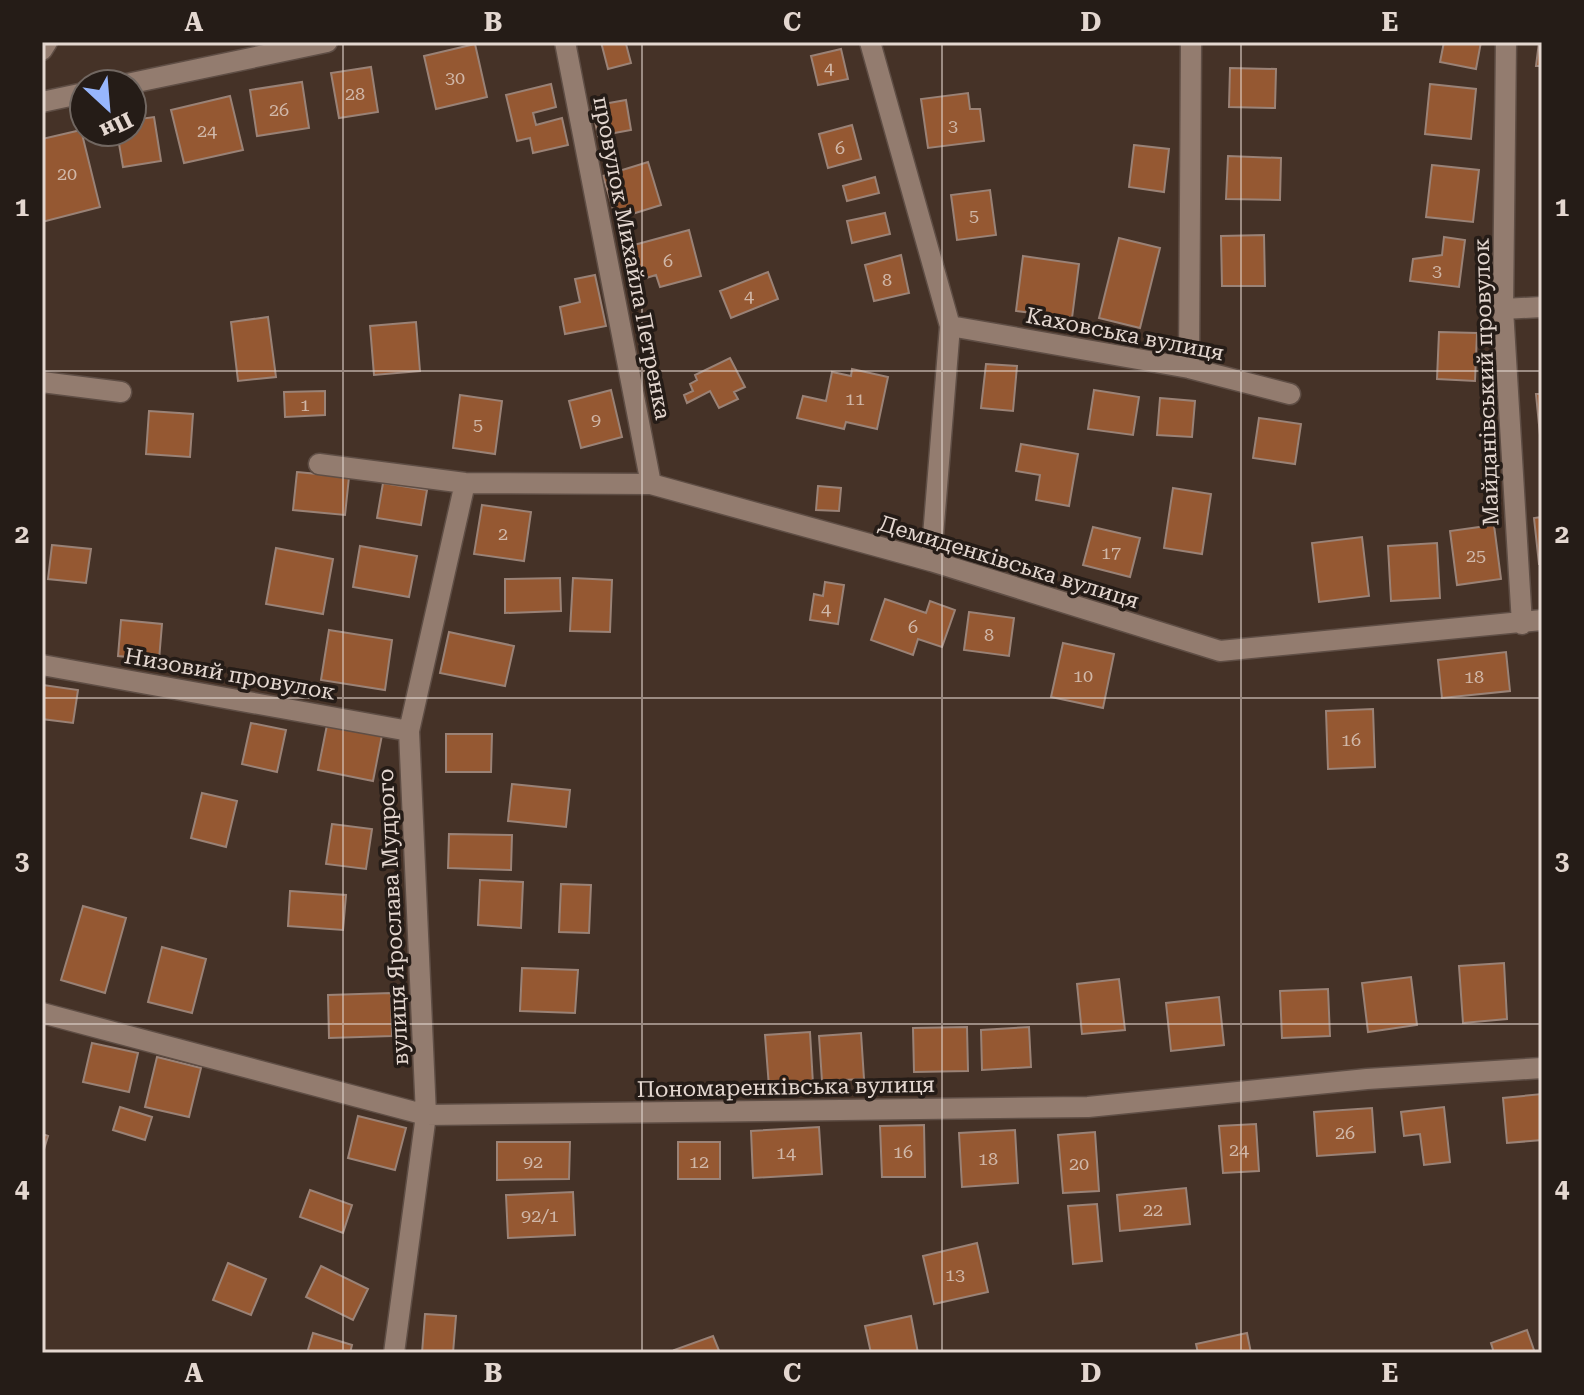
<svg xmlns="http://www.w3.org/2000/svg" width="1584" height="1395" font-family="'Roboto Serif',serif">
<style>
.building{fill:#955832;stroke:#9a8276;stroke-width:2}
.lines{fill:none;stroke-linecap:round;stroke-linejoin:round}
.minor-casing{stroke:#5f4e45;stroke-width:23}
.minor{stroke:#937c6f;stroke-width:20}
.grid{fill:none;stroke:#e4d7d0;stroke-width:2;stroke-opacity:0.55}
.labels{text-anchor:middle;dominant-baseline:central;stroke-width:7;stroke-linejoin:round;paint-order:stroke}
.number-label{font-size:18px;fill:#d0b7a8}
.street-label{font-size:22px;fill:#e4d7d0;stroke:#251c17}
.neatline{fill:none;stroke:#e4d7d0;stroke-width:3}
.grid-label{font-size:26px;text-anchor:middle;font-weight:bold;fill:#e4d7d0}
</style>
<rect width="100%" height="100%" fill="#453227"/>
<path class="building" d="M601,42H632L626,44L631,63L608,69Z
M1444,42H1481L1476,69L1440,62Z
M1539,42H1542V66H1536Z
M475,44L487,97L436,109L424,56Z
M841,49L848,79L818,85L811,56Z
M371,67L378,112L339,118L331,73Z
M1230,68L1276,69L1275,108L1229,107Z
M302,82L309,128L257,136L250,90Z
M551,84L556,107L533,113L536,125L562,118L568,145L533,153L530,138L517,141L506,95Z
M1430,84L1476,89L1471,139L1425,134Z
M968,93L970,109H980L984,141L928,148L921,99Z
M230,96L243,150L184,163L171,110Z
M626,100L631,130L598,136L592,106Z
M154,117L161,161L123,167L117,132H132V120Z
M852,125L861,159L828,168L819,134Z
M81,130L100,207L42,222V139Z
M1134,145L1169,149L1164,192L1129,187Z
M1228,156L1281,158L1280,200L1226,199Z
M648,162L661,205L616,219L603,176Z
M1432,165L1479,170L1473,222L1426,217Z
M875,177L879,193L847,201L843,186Z
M990,190L996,235L957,240L951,195Z
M885,213L890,234L852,243L847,221Z
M689,230L701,276L660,287L656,275L643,279L634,245Z
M1264,235L1265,286H1222L1221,236Z
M1444,237L1465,240L1459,287L1410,281L1413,259L1442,255Z
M1119,238L1160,248L1140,328L1099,318Z
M901,255L909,293L874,301L865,265Z
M1023,256L1079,264L1072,318L1016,311Z
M768,272L778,299L731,318L720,291Z
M595,275L606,326L565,334L560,307L580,302L575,279Z
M268,317L276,377L238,381L231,322Z
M416,322L420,371L374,375L370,326Z
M1439,332L1477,333L1475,381L1437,379Z
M730,358L745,387L734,392L738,399L719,408L710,391L687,403L684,395L693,391L690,384L697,380L695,375Z
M986,364L1017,366L1013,411L981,408Z
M852,369L888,377L877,429L846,422L844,429L797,418L803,396L826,401L832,372L851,376Z
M611,390L622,437L581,448L569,401Z
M1094,390L1139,397L1133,435L1088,429Z
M325,391V415L285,417L284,392Z
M1536,394H1542V435H1540Z
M460,395L502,401L495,454L453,448Z
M1160,398L1195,401L1192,437L1157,435Z
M149,411L193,414L190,457L146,454Z
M1259,418L1301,424L1295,464L1253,458Z
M1021,444L1078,454L1069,506L1036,500L1040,475L1016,471Z
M297,472L349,477L345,515L293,510Z
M383,483L427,490L421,525L377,518Z
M818,486L841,488L839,511L816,510Z
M1173,488L1211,494L1202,554L1164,548Z
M482,505L531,512L524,561L474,554Z
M1542,517V564H1539L1534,518Z
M1494,525L1501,579L1457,585L1450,531Z
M1093,527L1140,538L1130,577L1083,565Z
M1362,537L1369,596L1319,602L1312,543Z
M1437,543L1440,598L1391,601L1388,546Z
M52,545L91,549L86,583L48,579Z
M360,546L417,556L409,597L353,587Z
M276,548L333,559L323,614L266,604Z
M560,578L561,611L505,613V579Z
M573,578L612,580L610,632L570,631Z
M825,582L844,585L838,624L810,620L814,594L823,596Z
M885,599L926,613L930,601L955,610L942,647L918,639L913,655L871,640Z
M969,612L1014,618L1009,656L964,650Z
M121,620L162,624L159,660L118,656Z
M329,630L392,640L385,690L321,680Z
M449,632L514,646L505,686L440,673Z
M1063,643L1114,654L1103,708L1051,697Z
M1506,652L1510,691L1442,698L1438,660Z
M43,685L78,690L73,723L42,719Z
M1373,709L1375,767L1328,769L1326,711Z
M251,723L286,730L277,772L242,764Z
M327,725L382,735L373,781L318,770Z
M446,734H492L491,772H446Z
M512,784L570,790L566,827L508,821Z
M202,793L237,801L226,847L191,838Z
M332,824L372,829L366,869L326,864Z
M449,834L512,835L511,870L448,868Z
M480,880L523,882L521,928L478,925Z
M561,884L591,885L589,933L559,932Z
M290,891L346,895L343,930L288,926Z
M83,906L126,918L105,993L61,980Z
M162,947L206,959L192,1013L148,1002Z
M1504,963L1507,1019L1463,1023L1459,966Z
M522,968L578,970L575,1013L520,1011Z
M1411,977L1417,1025L1368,1032L1362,983Z
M1119,979L1125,1030L1082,1034L1077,984Z
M1328,989L1330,1036L1282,1038L1280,991Z
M391,993L392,1036L329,1038L328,995Z
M1219,997L1224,1045L1171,1051L1166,1003Z
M967,1027L968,1071L914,1072L913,1028Z
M1029,1027L1031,1067L982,1070L981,1030Z
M810,1032L813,1084L769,1087L765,1035Z
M861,1033L864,1079L822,1081L819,1036Z
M92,1043L138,1053L129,1092L83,1082Z
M157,1057L201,1068L189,1117L145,1107Z
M1542,1094V1140L1507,1143L1503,1098Z
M120,1107L152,1117L145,1140L113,1130Z
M1444,1107L1450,1162L1424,1165L1420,1134L1404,1136L1401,1112Z
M1372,1108L1375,1152L1317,1156L1314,1112Z
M358,1116L406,1128L395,1170L348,1158Z
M1256,1124L1259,1171L1223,1173L1219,1126Z
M924,1125L925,1177H882L880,1126Z
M819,1127L822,1174L753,1178L751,1131Z
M1015,1130L1018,1183L962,1187L959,1133Z
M1095,1132L1099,1191L1063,1193L1058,1135Z
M42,1134L48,1136L42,1156Z
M497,1142H570L569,1179L497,1180Z
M678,1142H720V1179H678Z
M1186,1188L1190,1224L1120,1231L1117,1195Z
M310,1190L352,1205L343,1233L300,1217Z
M573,1192L575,1235L508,1238L506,1195Z
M1097,1204L1102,1261L1073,1264L1068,1206Z
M977,1243L988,1292L934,1304L923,1256Z
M228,1263L266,1279L251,1315L213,1300Z
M321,1266L368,1289L353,1320L306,1297Z
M425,1314L456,1316L453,1353H422Z
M911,1316L918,1353H871L865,1326Z
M1527,1330L1535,1353H1494L1491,1343Z
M313,1333L352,1345L350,1353H307Z
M1247,1333L1251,1353H1198L1196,1344Z
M713,1336L720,1353H675L674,1350Z"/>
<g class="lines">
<defs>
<path id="minor" d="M565,42L651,484
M870,42L950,326L931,561
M1506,42L1503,309L1522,624
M42,50L47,42
M127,84L327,42
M42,102L84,93
M1503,309L1542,307
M950,326L1189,368L1290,394
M1189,368L1191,42
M42,382L121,392
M319,464L465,483L651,484L931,561L1220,651L1542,620
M42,665L409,731
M42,1013L426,1115L1088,1107L1367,1079L1542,1068
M394,1353L426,1115L409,731L465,483"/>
</defs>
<use href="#minor" class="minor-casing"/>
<use href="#minor" class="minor"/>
</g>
<path class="grid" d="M343,42V1353M642,42V1353M942,42V1353M1241,42V1353M42,371H1542M42,698H1542M42,1024H1542"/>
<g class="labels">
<g class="number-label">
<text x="829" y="67">4</text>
<text x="455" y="77">30</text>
<text x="355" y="93">28</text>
<text x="279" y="109">26</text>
<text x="953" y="125">3</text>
<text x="207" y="130">24</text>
<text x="840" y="147">6</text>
<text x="67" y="173">20</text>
<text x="974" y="215">5</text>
<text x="668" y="260">6</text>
<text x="1437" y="270">3</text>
<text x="887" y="279">8</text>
<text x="749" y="295">4</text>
<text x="855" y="398">11</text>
<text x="305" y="404">1</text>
<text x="596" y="419">9</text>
<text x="478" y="424">5</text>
<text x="503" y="533">2</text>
<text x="1111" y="552">17</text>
<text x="1476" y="555">25</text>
<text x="826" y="608">4</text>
<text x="913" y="626">6</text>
<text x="989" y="634">8</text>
<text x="1083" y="675">10</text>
<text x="1474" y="676">18</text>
<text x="1351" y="739">16</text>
<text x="1345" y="1132">26</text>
<text x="1239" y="1149">24</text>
<text x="903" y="1151">16</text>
<text x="786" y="1152">14</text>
<text x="988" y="1158">18</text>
<text x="533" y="1161">92</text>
<text x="699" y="1161">12</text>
<text x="1079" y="1163">20</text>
<text x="1153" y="1209">22</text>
<text x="540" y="1215">92/1</text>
<text x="955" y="1274">13</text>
</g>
<g class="street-label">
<text transform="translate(632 258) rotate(79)">провулок Михайла Петренка</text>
<text transform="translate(1125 334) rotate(11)">Каховська вулиця</text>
<text transform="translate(1486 382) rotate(-92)">Майданівський провулок</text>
<text transform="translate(1009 562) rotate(17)">Демиденківська вулиця</text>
<text transform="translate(230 674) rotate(10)">Низовий провулок</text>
<text transform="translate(393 917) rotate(-93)">вулиця Ярослава Мудрого</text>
<text transform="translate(786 1087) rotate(-1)">Пономаренківська вулиця</text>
</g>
</g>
<rect width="1584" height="1395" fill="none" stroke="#251c17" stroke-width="88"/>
<g transform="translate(108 108) rotate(154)"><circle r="38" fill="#251c17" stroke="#716761" stroke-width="2"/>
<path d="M0-6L14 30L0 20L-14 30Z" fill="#97b6fd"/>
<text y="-12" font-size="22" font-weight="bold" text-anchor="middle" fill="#e4d7d0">Пн</text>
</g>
<rect x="44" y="44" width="1496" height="1307" class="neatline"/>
<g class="grid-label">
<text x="194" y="31">A</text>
<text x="493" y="31">B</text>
<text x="792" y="31">C</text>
<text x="1091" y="31">D</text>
<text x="1390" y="31">E</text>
<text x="22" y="216">1</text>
<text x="1562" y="216">1</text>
<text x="22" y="543">2</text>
<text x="1562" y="543">2</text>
<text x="22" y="870">3</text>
<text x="1562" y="870">3</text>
<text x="22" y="1197">4</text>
<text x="1562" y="1197">4</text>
<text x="194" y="1382">A</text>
<text x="493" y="1382">B</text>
<text x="792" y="1382">C</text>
<text x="1091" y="1382">D</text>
<text x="1390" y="1382">E</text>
</g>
</svg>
